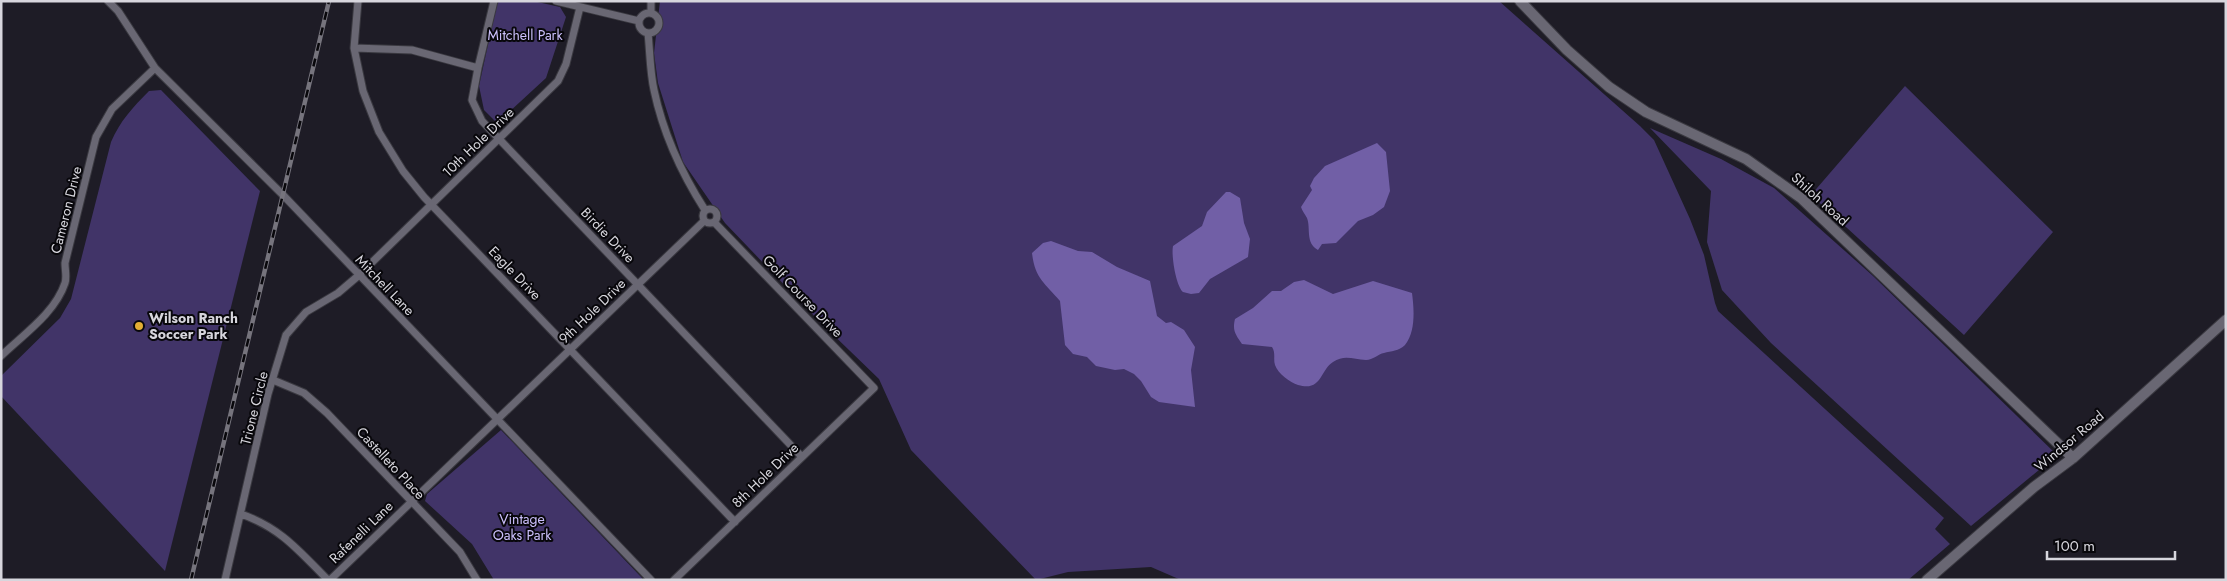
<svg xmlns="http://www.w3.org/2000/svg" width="2227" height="581" font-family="Jost,sans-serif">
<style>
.green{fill:#413468}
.water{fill:#715fa6}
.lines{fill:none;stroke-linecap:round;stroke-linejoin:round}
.minor-casing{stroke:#3a3940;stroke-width:9}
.secondary-casing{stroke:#3a3940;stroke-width:12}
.minor{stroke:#696773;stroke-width:7}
.secondary{stroke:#696773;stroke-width:10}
.rail-casing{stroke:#76747d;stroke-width:4.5}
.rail{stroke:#08070b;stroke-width:2.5;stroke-dasharray:8;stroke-linecap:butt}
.poi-dot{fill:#e3ae34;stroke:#08070b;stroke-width:2}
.labels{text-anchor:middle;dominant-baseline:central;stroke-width:4;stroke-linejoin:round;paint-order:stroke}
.park-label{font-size:14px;fill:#ccc0fc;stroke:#08070b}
.street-label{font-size:14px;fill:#d7d6dd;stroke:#08070b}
.poi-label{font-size:14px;font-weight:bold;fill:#d7d6dd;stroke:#08070b;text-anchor:start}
</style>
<rect width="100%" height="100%" fill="#1e1c26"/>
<path class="green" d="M500,1H533L560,7L566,17L546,78L497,123L484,110L479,86L497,3Z
M660,1H1499L1640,126L1654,140L1690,219L1704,255L1715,303L1718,311L1944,518L1935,529L1950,544L1908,580H1181L1151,567L1068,572L1036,580L911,450L879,379L820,322L725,223L683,162L658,83L654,53Z
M1905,86L2053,232L1964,335L1811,195Z
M161,90L260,191L165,571L1,396V376L60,318L71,299L111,142C120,121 133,107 149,91Z
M1650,128L1721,159L1774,188L1872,275L2057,455L1971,526L1771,343L1722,290L1707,242L1711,191Z
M501,430L642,578V580H494L472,544L425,501L427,494Z"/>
<path class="water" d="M1377,143L1386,152L1390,191L1384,207L1373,215L1358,221L1336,243L1322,244L1318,250C1305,243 1311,228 1307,218C1305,214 1302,211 1301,207L1312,190L1310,186L1314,178L1325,166Z
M1226,192H1230L1240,198L1244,223L1250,239L1248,257L1210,279L1199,293L1191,294L1183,292C1176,286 1171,255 1173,246L1202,226L1207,212Z
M1051,241L1078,251L1092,252L1117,267L1150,281L1157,316L1166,323L1171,322L1184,330L1195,347L1191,370L1195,407L1159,402L1151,397L1141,381L1134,374L1124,369L1115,370L1096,366L1087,357L1073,354L1065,345L1060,301C1045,283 1035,279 1032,253L1043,243Z
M1304,280L1333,294L1373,281L1412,293C1414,308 1416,332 1405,345C1399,351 1391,351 1384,353C1378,354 1373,360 1366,360C1354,360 1345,354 1333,362C1320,370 1322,392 1298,385C1290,382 1278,374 1275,365C1273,359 1276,353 1272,347L1242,344C1236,335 1232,331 1235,319L1253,308L1272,291H1281L1294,282Z"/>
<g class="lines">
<defs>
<path id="minor" d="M108,1L118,11L155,68L283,195L651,580
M358,1L354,48L363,91L379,132L403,171L424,197L735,522
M494,1L478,68L472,100L482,121L802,457
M556,1L639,21
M639 23a10 10 0 1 1 20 0a10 10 0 1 1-20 0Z
M651,13V1
M648,33C650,52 650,72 654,90C663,133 682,174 705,210
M354,48L412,50L478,68
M703 216a7 7 0 1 1 14 0a7 7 0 1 1-14 0Z
M1,356C24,334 55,313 65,283C67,277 65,270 65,263L96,137L112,109L155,68
M273,380L304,393L327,413L460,552L477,580
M241,514C281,528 299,551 328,580
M225,580L268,394L286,335L306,312L338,293L358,276L558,81L566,64L580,7
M330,580L704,221
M674,580L874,388L714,222"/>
<path id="secondary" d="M1520,1L1567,50L1609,87L1646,112L1746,159L1801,198L2073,458
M1927,580L2034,487L2073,458L2226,320"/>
</defs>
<use href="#minor" class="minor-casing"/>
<use href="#secondary" class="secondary-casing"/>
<use href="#minor" class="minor"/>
<use href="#secondary" class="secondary"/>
<defs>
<path id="rail" d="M191,580L329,1"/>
</defs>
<use href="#rail" class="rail-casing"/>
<use href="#rail" class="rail"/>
</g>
<circle class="poi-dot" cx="139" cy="326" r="5"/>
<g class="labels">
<g class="park-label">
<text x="525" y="35">Mitchell Park</text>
<text x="522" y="519">Vintage<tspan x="522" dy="16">Oaks Park</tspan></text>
</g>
<g class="street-label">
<text transform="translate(478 142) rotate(-44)">10th Hole Drive</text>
<text transform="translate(1820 199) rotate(42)">Shiloh Road</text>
<text transform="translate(66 210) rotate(-76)">Cameron Drive</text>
<text transform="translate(608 235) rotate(46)">Birdie Drive</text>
<text transform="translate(515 273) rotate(46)">Eagle Drive</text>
<text transform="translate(385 285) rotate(46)">Mitchell Lane</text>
<text transform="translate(803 296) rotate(46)">Golf Course Drive</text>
<text transform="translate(592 311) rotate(-44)">9th Hole Drive</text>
<text transform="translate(254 408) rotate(-76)">Trione Circle</text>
<text transform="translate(2069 441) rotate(-40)">Windsor Road</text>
<text transform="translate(391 463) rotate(47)">Castelleto Place</text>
<text transform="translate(765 475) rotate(-44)">8th Hole Drive</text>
<text transform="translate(361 532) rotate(-44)">Rafenelli Lane</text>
</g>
<g class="poi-label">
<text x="149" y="318">Wilson Ranch<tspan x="149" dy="16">Soccer Park</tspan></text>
</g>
</g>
<rect width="2227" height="581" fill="none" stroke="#d7d6dd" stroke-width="5"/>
<path d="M2047 551v8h128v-8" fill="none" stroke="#d7d6dd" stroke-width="2.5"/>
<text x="2054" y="551" font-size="15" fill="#d7d6dd" stroke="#08070b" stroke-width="4" paint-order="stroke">100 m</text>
</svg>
